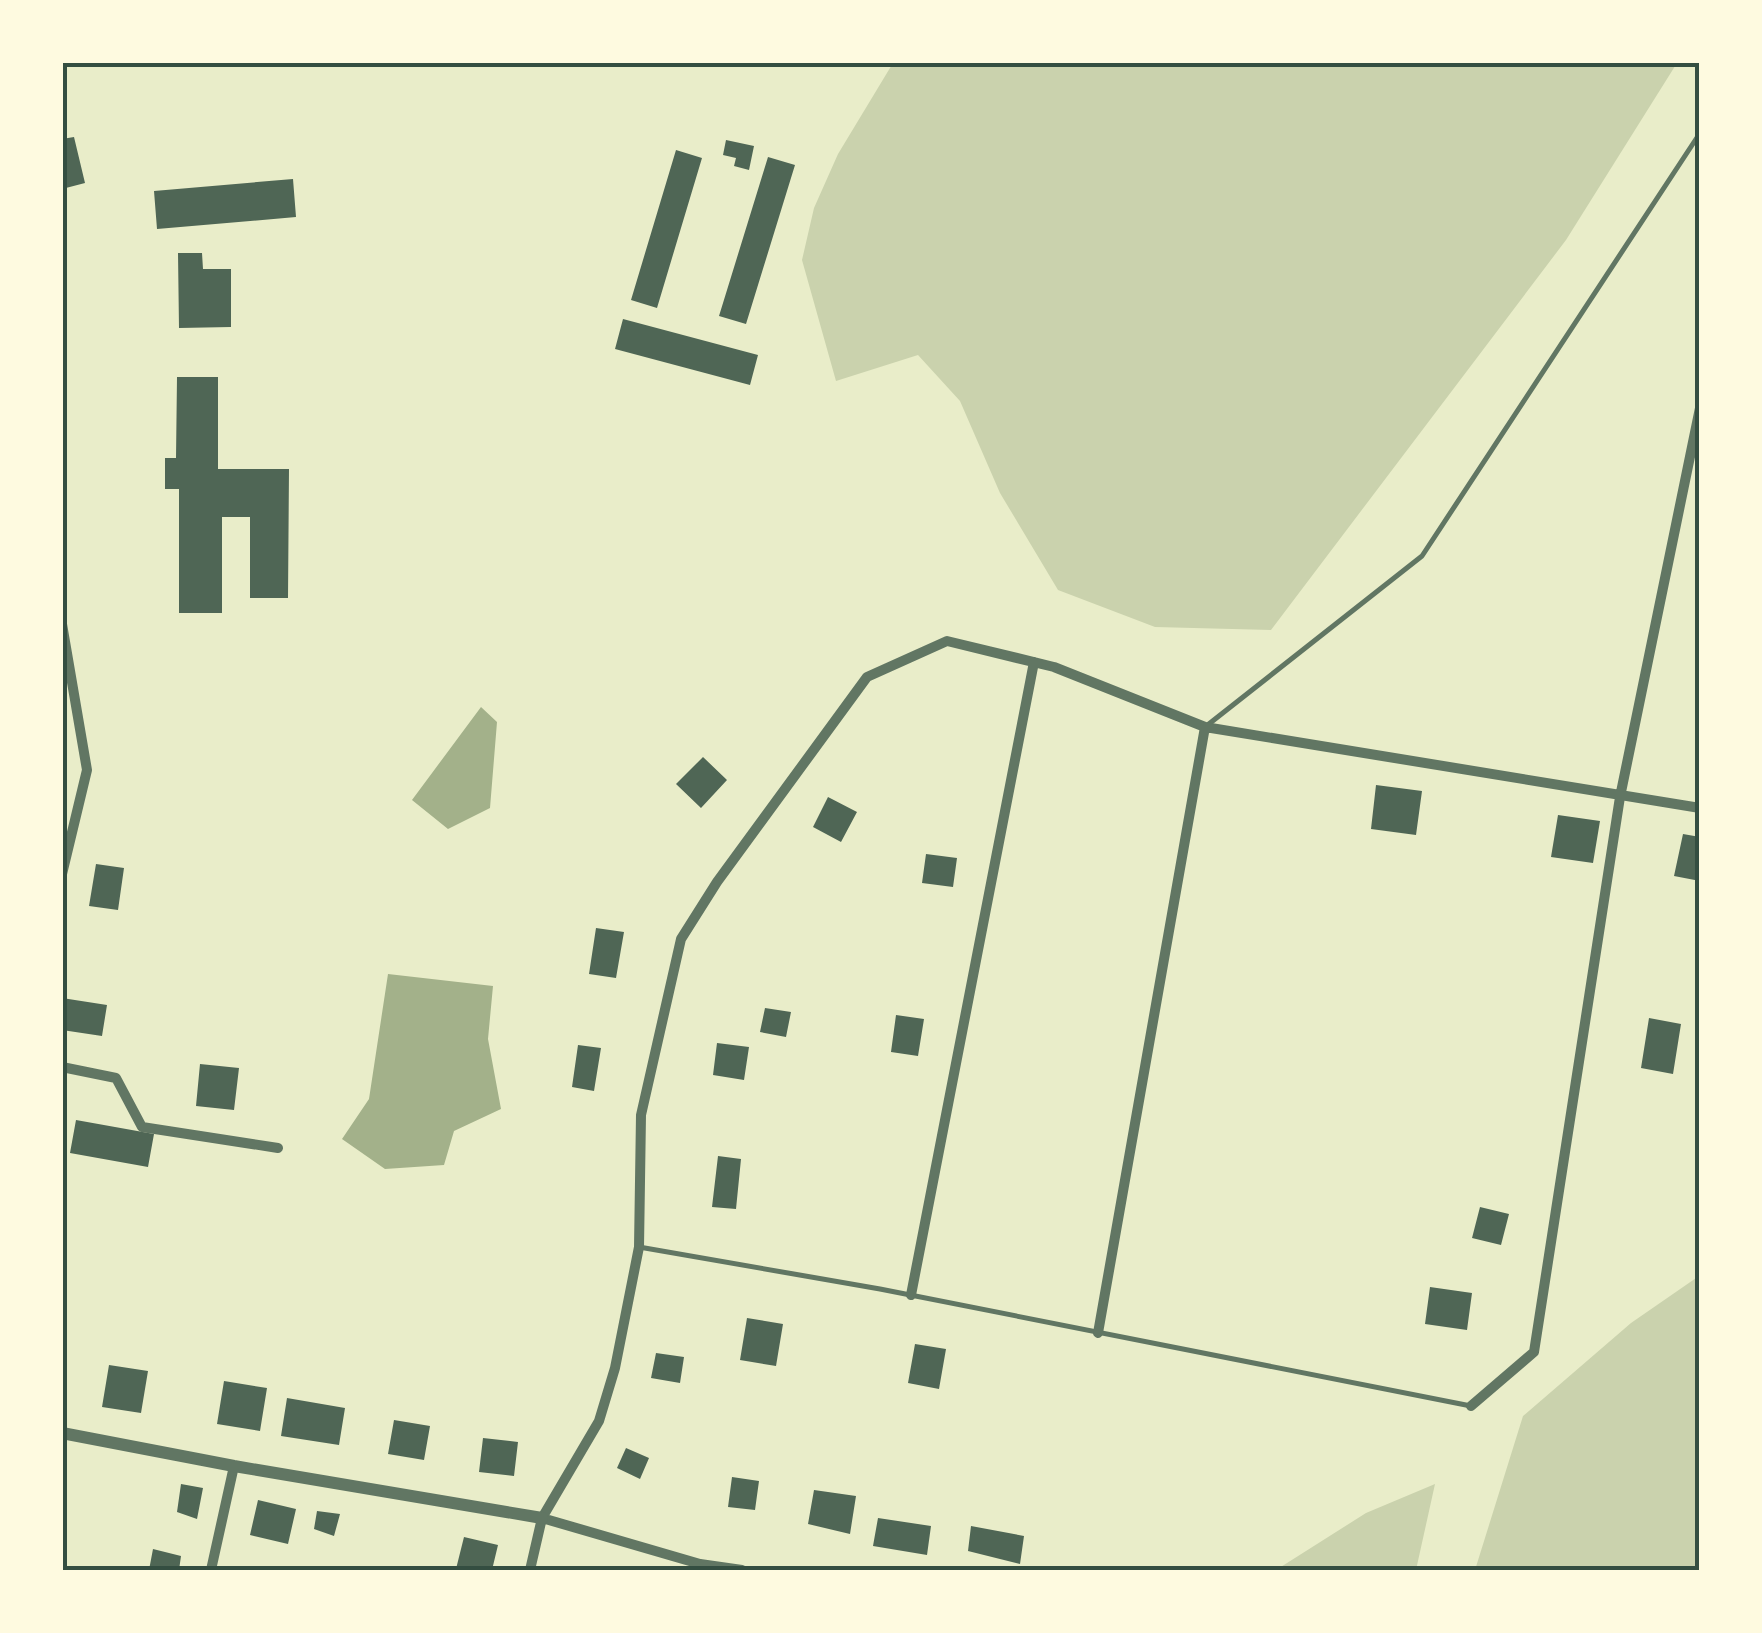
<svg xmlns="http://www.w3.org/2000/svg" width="1762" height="1633" font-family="'PT Sans',sans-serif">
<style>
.green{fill:#cad2ad}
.water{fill:#a3b18a}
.building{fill:#4f6655}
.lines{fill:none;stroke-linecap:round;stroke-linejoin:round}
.service{stroke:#617663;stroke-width:5}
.minor{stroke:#617663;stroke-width:10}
.tertiary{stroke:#617663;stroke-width:12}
.neatline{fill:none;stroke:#344e41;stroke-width:4}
</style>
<rect width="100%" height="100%" fill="#e9edc9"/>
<path class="green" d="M893,63V62L1677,63L1566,240L1271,630L1155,627L1058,590L1000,493L960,401L918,355L836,381L802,260L814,208L838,154Z
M1699,1276V1570H1475L1523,1416L1631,1323Z
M1435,1484L1416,1570H1276L1366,1513Z"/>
<path class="water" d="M481,707L497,722L490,808L448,829L412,800Z
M388,974L493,986L488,1039L501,1109L454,1131L444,1165L385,1169L342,1139L369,1099Z"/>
<path class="building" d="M74,137L85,183L62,189V139Z
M726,140L754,146L749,170L734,166L736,158L723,155Z
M676,150L702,158L657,308L631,300Z
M768,157L795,165L746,324L719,316Z
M293,179L296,217L157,229L154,191Z
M178,253H202L203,269H231V327L179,328Z
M623,319L758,355L750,385L615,349Z
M177,377H218V469H289L288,598H250V517H222V613H179V489H165V458H176Z
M703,757L727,780L701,808L676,784Z
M1376,785L1422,791L1416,835L1371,829Z
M828,797L857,812L841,842L813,827Z
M1558,815L1600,821L1593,863L1551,857Z
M1683,834L1700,837V881L1674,876Z
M926,854L957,858L953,887L922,883Z
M96,864L124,868L118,910L89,906Z
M596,928L624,932L616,978L589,974Z
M62,998L107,1005L102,1036L62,1030Z
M765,1008L791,1012L786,1037L760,1032Z
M896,1015L924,1019L918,1056L891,1052Z
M1649,1018L1681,1024L1673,1074L1641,1068Z
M717,1043L749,1047L744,1080L713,1075Z
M578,1045L601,1048L594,1091L572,1087Z
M200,1064L239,1068L234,1110L196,1106Z
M76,1120L154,1134L148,1167L70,1153Z
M718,1156L741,1159L736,1209L712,1207Z
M1480,1207L1509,1214L1501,1245L1472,1238Z
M1430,1287L1472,1293L1467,1330L1425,1324Z
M747,1318L783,1324L776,1366L740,1360Z
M915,1344L946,1349L939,1389L908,1383Z
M656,1353L684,1357L680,1383L651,1378Z
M109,1365L148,1371L141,1413L102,1407Z
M224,1381L267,1388L260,1431L217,1424Z
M287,1398L345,1408L339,1445L281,1436Z
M394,1420L430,1426L424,1460L388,1454Z
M483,1438L518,1442L514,1476L479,1472Z
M626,1448L649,1458L640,1479L617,1468Z
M732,1477L759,1481L755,1510L728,1507Z
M181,1484L203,1488L197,1519L177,1512Z
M814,1490L856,1496L850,1534L808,1524Z
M258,1500L296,1509L288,1544L250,1535Z
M317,1511L340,1514L334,1536L314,1529Z
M878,1518L931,1526L927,1555L873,1546Z
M971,1526L1024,1536L1020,1564L968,1551Z
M464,1537L498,1545L492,1570L456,1569Z
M153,1549L181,1556L179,1570H149Z"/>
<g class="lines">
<path class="service" d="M1205,727L1422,556L1700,133
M639,1247L880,1289L1471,1406"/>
<path class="minor" d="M62,624L87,770L62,874
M62,1067L116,1078L142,1127L278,1148
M911,1295L1034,662
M1098,1333L1205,727
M1471,1406L1534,1352L1620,797L1700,408
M542,1518L700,1564L742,1570
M211,1570L234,1466
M530,1570L542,1518L599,1421L615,1368L639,1247L641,1115L681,939L717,882L867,677L947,641L1054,667L1205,727L1700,808"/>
<path class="tertiary" d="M62,1433L234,1466L542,1518"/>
</g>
<rect width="1762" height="1633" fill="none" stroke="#fefae0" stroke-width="130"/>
<rect x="65" y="65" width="1632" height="1503" class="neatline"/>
</svg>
